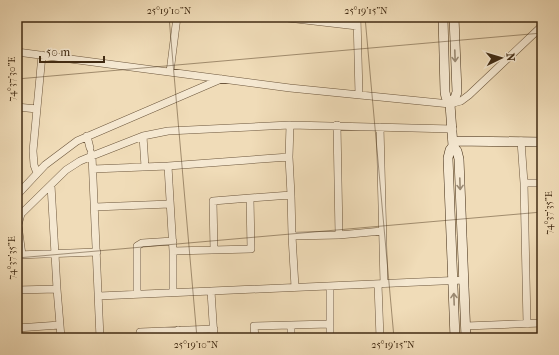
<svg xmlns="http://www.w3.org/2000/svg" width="559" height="355" font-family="'IM FELL French Canon',serif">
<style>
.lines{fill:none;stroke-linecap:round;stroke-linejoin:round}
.street-casing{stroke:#6c563c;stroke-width:8}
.secondary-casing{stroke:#402a12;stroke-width:10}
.street{stroke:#f5e8d1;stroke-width:7}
.secondary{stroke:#f5e8d1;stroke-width:9}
.oneway{stroke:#9a8972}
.ticks{fill:none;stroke:#402a12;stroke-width:1;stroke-opacity:0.45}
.neatline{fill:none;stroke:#402a12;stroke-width:1.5}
.ticks-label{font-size:10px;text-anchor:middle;fill:#402a12}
</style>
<rect width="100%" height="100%" fill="#f0dcb8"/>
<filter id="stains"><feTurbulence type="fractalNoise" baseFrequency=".005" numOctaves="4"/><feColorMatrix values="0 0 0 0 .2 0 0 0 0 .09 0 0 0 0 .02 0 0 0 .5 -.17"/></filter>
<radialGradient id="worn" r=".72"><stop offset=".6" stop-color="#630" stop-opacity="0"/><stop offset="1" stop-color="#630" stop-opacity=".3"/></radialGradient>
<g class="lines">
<defs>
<path id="street" d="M279,17L357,26
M357,17L359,95
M17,52L290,88L450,104L461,101L469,95L542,26
M170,72L177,17
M17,107L37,109
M337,125L339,235
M380,127L384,284
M87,136L90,148
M143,136L145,167
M521,141L524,183
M289,157L290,125
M93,169L168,166
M37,173L34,165L33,151L42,55
M51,185L57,289
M17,195L45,165L77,141L221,79
M291,195L289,157L168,166L173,251L251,249L250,198L291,195L292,236
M95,207L170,204
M214,250L213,201L250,198
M17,255L97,252
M22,255L18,225L21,214L66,170L80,161L92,156L91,153
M378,284L380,338
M330,286V338
M295,287L292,236L339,235L382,231
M17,290L57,289L60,325L17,328
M211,291L214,338
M173,292V251
M137,294V246L142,243L173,241
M99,296L464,280
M527,324L524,183H542
M60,325L61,338
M466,326L542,323
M100,338L92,156L143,136L168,131L290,125L453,129
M139,338L140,332L214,329
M178,338V330
M255,338L254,326L291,325
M291,338V325L330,324"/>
<path id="secondary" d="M443,17L445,92L446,97L450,104
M450,104L453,146L457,151L459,159L466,338
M450,104L455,98L457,92L454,17
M453,141L542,142
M453,146L450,150L448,158L455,338"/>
</defs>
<use href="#street" class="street-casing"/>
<use href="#secondary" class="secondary-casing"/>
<use href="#street" class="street"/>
<use href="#secondary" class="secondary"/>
</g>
<defs><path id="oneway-shaft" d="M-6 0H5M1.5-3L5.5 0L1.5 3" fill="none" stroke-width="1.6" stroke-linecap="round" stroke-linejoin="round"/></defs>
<g class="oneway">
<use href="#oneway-shaft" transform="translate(455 56) rotate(88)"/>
<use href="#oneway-shaft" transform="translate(460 184) rotate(88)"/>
<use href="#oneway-shaft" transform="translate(454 299) rotate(-92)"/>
</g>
<path class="ticks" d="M169,17L197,338M365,17L394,338M17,79L542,33M17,258L542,212"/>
<rect width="559" height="355" fill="none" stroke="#f0dcb8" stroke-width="44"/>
<g transform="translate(501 58) rotate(85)" stroke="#f5e8d1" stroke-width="3" paint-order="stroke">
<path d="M0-3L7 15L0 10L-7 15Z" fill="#402a12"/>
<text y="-6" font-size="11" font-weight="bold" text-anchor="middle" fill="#402a12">N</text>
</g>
<path d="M40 56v6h64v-6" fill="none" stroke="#402a12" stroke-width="2"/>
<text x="46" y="56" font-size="12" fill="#402a12" stroke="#f5e8d1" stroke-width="3" paint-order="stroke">50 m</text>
<rect x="22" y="22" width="515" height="311" class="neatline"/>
<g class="ticks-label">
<text x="169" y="14">25°19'10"N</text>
<text x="366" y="14">25°19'15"N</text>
<text transform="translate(11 79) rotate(-90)" y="4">74°37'30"E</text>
<text transform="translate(548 213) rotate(-90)" y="4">74°37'35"E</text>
<text transform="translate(11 258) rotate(-90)" y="4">74°37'35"E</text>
<text x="196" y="348">25°19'10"N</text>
<text x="393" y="348">25°19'15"N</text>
</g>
<rect width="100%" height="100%" filter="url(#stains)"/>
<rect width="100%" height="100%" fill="url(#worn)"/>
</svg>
